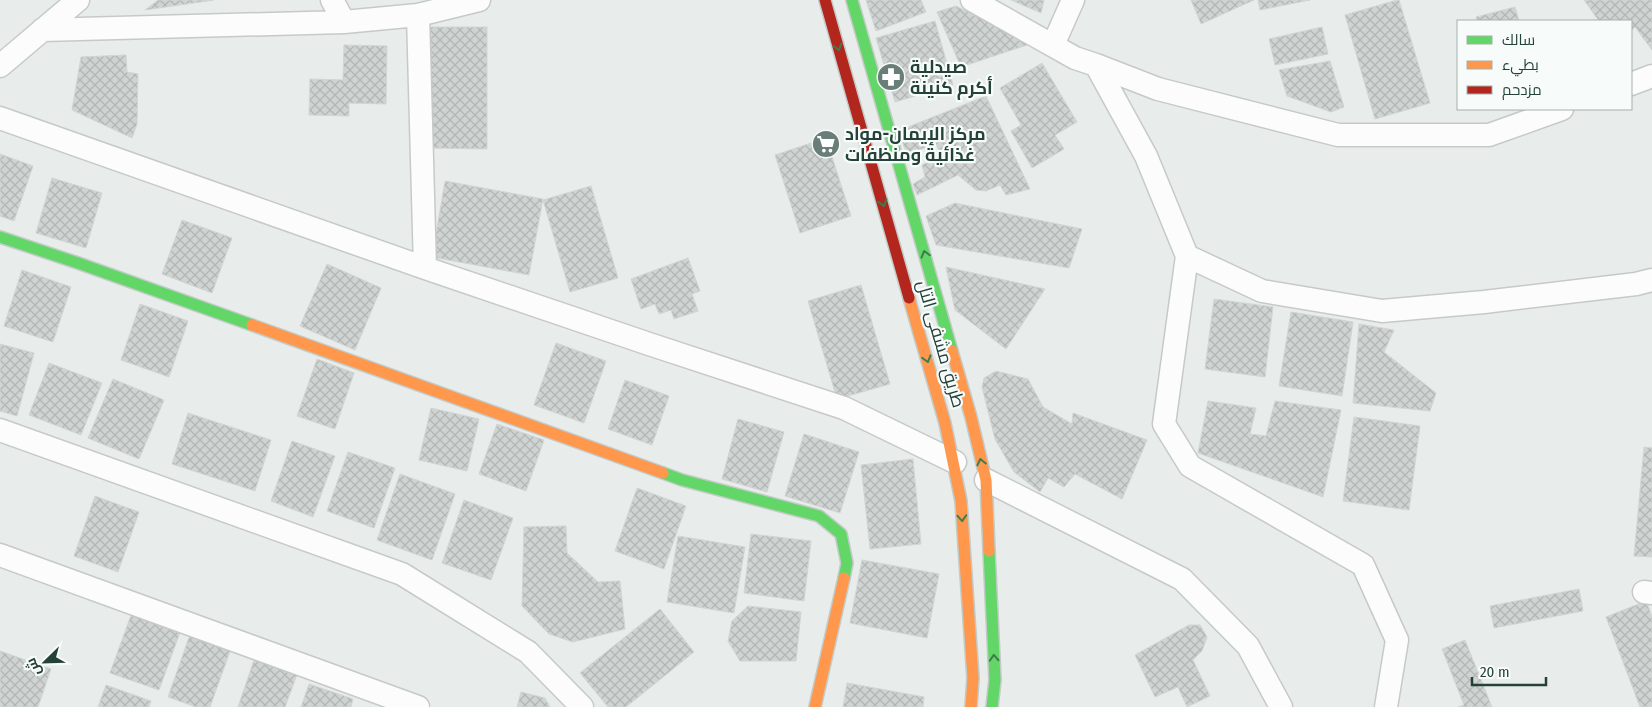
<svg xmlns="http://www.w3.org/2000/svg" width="1652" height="707" font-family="'Fira Sans Condensed',Cairo,sans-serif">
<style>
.building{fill:url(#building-cross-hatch);stroke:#d1d6d4}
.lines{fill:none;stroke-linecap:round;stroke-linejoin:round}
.street-casing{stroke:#c5cac8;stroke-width:25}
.fast-casing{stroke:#c3cbc8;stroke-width:14}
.slow-casing{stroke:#c3cbc8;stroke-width:14}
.jam-casing{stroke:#c3cbc8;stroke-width:14}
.street{stroke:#fcfcfc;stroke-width:22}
.fast{stroke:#63d668;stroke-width:11}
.slow{stroke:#ff974d;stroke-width:11}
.jam{stroke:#b3261e;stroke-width:11}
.oneway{stroke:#3d7d4c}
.labels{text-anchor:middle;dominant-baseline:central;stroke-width:4.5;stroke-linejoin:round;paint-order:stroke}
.poi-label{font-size:18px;font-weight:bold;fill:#24423a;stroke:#f7fbf9;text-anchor:start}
.street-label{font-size:18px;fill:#24423a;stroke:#f7fbf9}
</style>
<defs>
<pattern id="building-cross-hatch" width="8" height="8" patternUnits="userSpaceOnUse" patternTransform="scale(1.25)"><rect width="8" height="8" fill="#cfd4d2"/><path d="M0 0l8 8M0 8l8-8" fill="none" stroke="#b2b7b5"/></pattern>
</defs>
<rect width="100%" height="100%" fill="#e8edeb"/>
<path class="building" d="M158,0H214L145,10Z
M866,0H921L926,12L876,31Z
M1011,0H1044L1041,13Z
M1191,0H1254L1201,24Z
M1258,0H1310L1260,10Z
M1397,0H1399L1430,103L1375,119L1345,15Z
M1584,0H1652V50L1635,27L1631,31V21H1599Z
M956,6L1030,44L961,67L937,12Z
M1515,7L1519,21H1477L1476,17Z
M935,21L953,85L895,102L876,38Z
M430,27H487V149L430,148Z
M1322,27L1328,54L1275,65L1269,39Z
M344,45L387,46L386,104L349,103V116L309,115L310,79L343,80Z
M126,55L127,72L138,74L137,124L132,138L72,110L81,57Z
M1330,61L1344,107L1331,112L1287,96L1279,70Z
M1042,63L1077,122L1055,135L1064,149L1032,168L1011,131L1021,125L1000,88Z
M986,96L1030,189L1006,195L1000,185L986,191L976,190L958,175L917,195L913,184L925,177L922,165L942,156L936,144L907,154L898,131Z
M826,138L851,216L800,233L775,155Z
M0,154L33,166L14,221L0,216Z
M52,178L102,193L86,248L36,233Z
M445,181L543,199L529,275L432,257Z
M591,186L618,278L570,292L543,200Z
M955,203L1082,229L1069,268L936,245L926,216Z
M182,220L232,238L212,293L162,274Z
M688,258L700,291L692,294L698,311L674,319L671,310L659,314L655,304L641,309L631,279Z
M327,264L381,288L355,350L300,326Z
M946,267L1045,289L1006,349L955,310Z
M22,270L71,287L53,342L4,326Z
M861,285L890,384L837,399L808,301Z
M1214,299L1273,307L1265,377L1205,369Z
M140,304L188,321L169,377L121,360Z
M1291,312L1353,322L1342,396L1279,386Z
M1359,324L1394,330L1384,352L1436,393L1430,411L1353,403Z
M556,343L606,361L584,423L534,405Z
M0,344L34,353L17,416L0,411Z
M317,359L354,373L335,429L297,416Z
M49,363L102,383L81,435L29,415Z
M996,371L1028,379L1043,407L1072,424L1073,413L1147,440L1122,499L1075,474L1064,487L1048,478L1040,492L1014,472L995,439L982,387L984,378Z
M113,379L164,400L139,459L88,438Z
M625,380L669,396L652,445L608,429Z
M1208,401L1256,408L1250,434L1266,436L1275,401L1341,410L1323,497L1198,453Z
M431,408L479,419L467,471L419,460Z
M188,413L271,440L255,491L172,464Z
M1354,417L1420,426L1409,510L1343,501Z
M738,419L784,432L767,492L722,479Z
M497,424L544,440L526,491L479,474Z
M804,434L859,452L840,513L785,496Z
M292,441L335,456L313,517L271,501Z
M1644,447L1652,448V557L1634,556Z
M348,452L395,468L374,528L327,511Z
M913,459L921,544L870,549L861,465Z
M400,474L455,494L432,560L377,540Z
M637,488L686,506L664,569L615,551Z
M95,496L139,512L118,572L74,556Z
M464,500L513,518L491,580L442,563Z
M566,526L567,553L598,582L620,581L625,629L573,642L549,634L522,606L524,527Z
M751,534L811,541L804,601L744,593Z
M678,536L745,547L734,613L667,602Z
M862,560L939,574L927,638L850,623Z
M1579,589L1583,611L1494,628L1490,606Z
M1646,601L1652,616V707H1640L1606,617Z
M748,606L801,612L796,661H740L728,641L732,621Z
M134,607L183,624L159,690L110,673Z
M660,609L694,652L626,707H608L580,673Z
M1189,625H1200L1207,637L1202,651L1193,660L1210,696L1187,707L1178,687L1155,697L1135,655Z
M192,629L233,643L210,707H196L168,697Z
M1465,640L1492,707H1458L1464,705L1442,649Z
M0,651L51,669L38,707H0Z
M255,657L298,672L285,707H238Z
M847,683L924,697L923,707H843Z
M309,684L353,699L351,707H301Z
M106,685L151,701L149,707H98Z
M521,692L545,698L550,707H517Z"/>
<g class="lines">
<defs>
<path id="street" d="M332,0L344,22
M972,0L1075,58L1096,65L1158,89L1338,135H1489L1562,109
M418,15L425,268
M42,30L344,22L418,15L479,0
M1053,45L1073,0
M1096,65L1146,156L1187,256L1164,424L1190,466L1363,565L1397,640L1386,707
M0,66L78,0
M1631,84L1652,76
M0,118L425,268L652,345L844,408L955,462
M1187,256L1262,291L1382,311L1484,302L1636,284L1652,280
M0,430L402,574L528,652L582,707
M986,480L1182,579L1248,646L1281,707
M0,555L418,707
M1644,592L1652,593"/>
<path id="fast" d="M852,0L952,351
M0,237L78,263L252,325
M663,473L682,480L819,516L841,534L847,563L844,578
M989,551L995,680L992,707"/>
<path id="slow" d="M909,298L945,423L961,501L973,678L971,707
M252,325L663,473
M952,351L971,417L986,480L989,551
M815,707L844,578"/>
<path id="jam" d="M825,0L909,298"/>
</defs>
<use href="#street" class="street-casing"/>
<use href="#fast" class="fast-casing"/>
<use href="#slow" class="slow-casing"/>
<use href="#jam" class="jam-casing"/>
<use href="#street" class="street"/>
<use href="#fast" class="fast"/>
<use href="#slow" class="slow"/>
<use href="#jam" class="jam"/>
</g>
<defs><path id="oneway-chevron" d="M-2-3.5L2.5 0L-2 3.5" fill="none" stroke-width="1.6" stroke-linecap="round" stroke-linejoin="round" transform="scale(1.25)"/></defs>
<g class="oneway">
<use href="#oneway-chevron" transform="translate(838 47) rotate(74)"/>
<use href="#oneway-chevron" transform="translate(883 203) rotate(74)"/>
<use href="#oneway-chevron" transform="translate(925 254) rotate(-106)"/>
<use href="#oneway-chevron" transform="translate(927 359) rotate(74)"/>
<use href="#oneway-chevron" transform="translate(981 462) rotate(-103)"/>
<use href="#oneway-chevron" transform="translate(962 518) rotate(86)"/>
<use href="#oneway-chevron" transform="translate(994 658) rotate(-93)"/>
</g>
<defs>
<symbol id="pharmacy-disc" viewBox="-11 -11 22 22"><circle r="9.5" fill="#697e78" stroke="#f7fbf9"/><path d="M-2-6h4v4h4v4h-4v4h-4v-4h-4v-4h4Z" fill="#fff"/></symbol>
<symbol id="supermarket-disc" viewBox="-11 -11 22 22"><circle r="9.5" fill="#697e78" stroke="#f7fbf9"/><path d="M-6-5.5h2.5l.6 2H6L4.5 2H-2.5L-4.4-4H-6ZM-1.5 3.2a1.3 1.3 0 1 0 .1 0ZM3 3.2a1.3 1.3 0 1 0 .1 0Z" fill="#fff"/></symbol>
</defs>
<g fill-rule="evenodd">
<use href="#pharmacy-disc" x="875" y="61" width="32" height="32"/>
<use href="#supermarket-disc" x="810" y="128" width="32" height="32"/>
</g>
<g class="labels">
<g class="poi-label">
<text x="910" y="67">صيدلية<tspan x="910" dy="21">أكرم كنينة</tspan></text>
<text x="845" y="134">مركز الإيمان-مواد<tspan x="845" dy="21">غذائية ومنظفات</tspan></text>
</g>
<g class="street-label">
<text transform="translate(941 344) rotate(74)">طريق مشفى التل</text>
</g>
</g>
<rect x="1457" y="20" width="175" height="90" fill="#f7fbf9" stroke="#a3b1ad"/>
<rect x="1467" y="36" width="25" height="8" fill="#63d668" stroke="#a3b1ad"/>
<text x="1502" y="45" font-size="15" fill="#24423a">سالك</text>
<rect x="1467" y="61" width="25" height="8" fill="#ff974d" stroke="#a3b1ad"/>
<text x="1502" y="70" font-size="15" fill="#24423a">بطيء</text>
<rect x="1467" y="86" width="25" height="8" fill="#b3261e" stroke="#a3b1ad"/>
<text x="1502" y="95" font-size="15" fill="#24423a">مزدحم</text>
<g transform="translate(45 662) rotate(247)" stroke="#f7fbf9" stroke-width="4" paint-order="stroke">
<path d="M0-4L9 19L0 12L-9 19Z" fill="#24423a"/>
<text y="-8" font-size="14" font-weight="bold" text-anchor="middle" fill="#24423a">ش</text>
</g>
<path d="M1472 677v8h74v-8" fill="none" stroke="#24423a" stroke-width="2.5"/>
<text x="1480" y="677" font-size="15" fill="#24423a" stroke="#f7fbf9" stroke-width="4" paint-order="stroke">20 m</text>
</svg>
